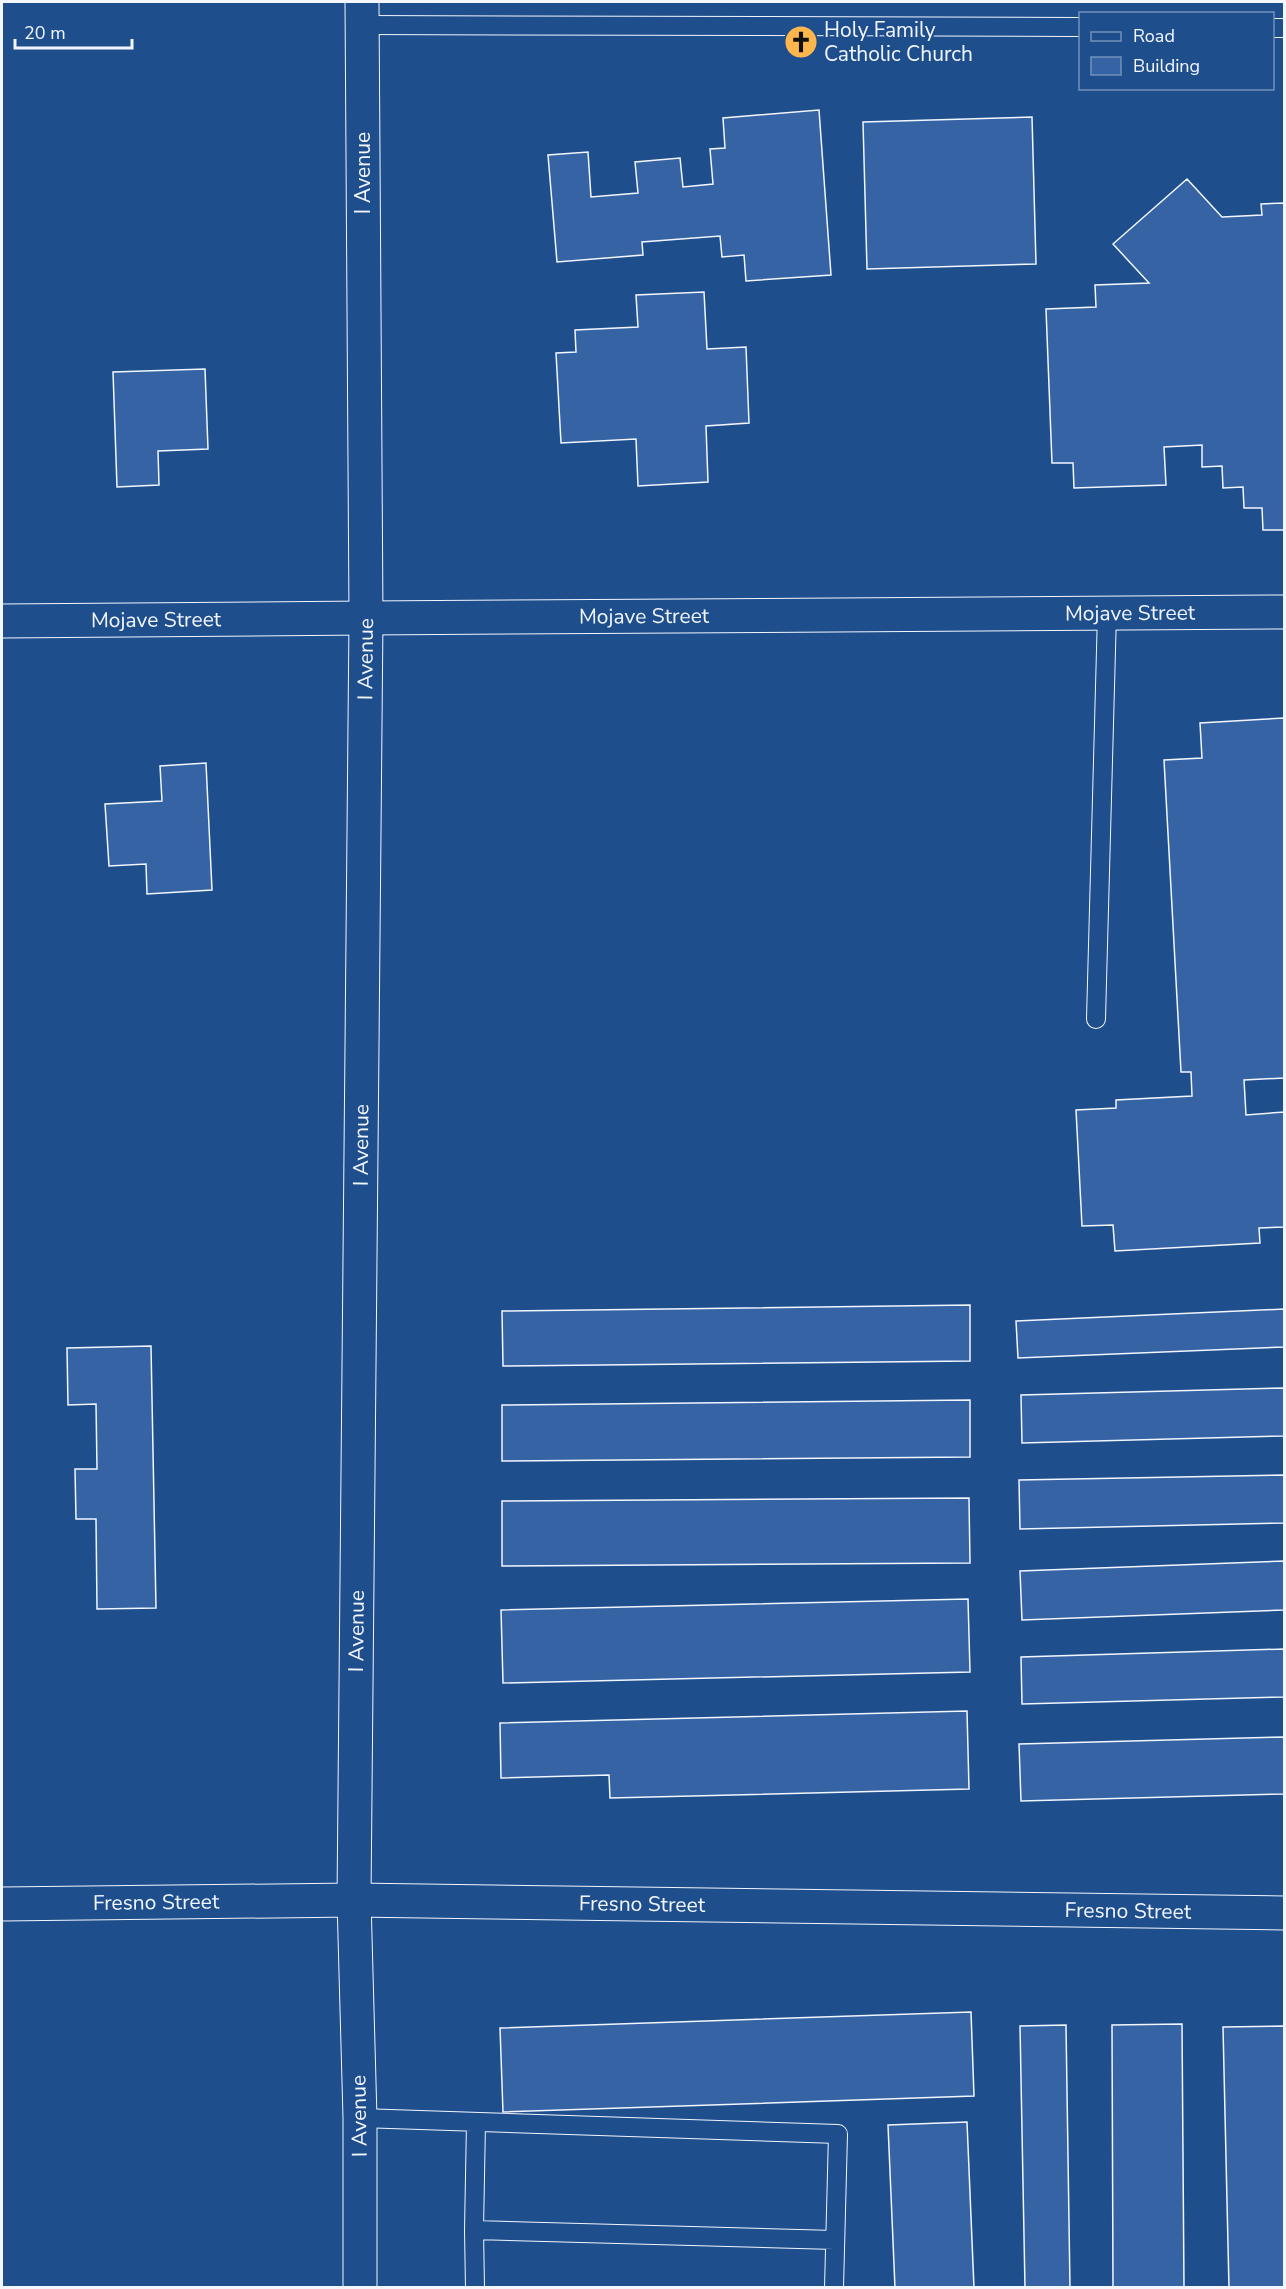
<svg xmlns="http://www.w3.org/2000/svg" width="1286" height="2289" font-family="'Nunito Sans',sans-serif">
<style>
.building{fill:#3563a3;stroke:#f2f6ff;stroke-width:1.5}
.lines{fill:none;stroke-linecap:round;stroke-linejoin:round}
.service-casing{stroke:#f2f6ff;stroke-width:20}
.minor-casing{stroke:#f2f6ff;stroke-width:35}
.tertiary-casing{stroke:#f2f6ff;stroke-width:35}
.primary-casing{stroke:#f2f6ff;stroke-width:35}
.service{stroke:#1f4e8c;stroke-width:18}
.minor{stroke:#1f4e8c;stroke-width:33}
.tertiary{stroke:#1f4e8c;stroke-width:33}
.primary{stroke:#1f4e8c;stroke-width:33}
.labels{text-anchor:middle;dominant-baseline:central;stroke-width:4.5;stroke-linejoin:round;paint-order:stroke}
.poi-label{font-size:21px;fill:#f2f6ff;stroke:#1f4e8c;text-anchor:start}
.street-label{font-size:21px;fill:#f2f6ff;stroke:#1f4e8c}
</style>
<rect width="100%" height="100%" fill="#1f4e8c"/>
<path class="building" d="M819,110L831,275L746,281L744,255L722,257L720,236L642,242L643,255L557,262L548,155L588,152L591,197L638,193L635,162L680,158L683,187L713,184L710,149L725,148L723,118Z
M1032,117L1036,264L867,269L863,122Z
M1187,179L1222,217L1262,215L1261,204L1284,203V530H1263L1262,508H1244L1243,487L1223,488L1222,466L1202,467V445L1164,447L1166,485L1074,488L1073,463H1052L1046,309L1096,307L1095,285L1149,283L1113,244Z
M704,292L707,349L746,347L749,423L706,426L708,482L638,486L636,439L561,443L556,353L576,352L575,330L638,327L636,295Z
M205,369L208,449L158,451L159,485L117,487L113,372Z
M1284,718V1078L1244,1080L1246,1115L1284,1112V1227L1259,1228L1260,1243L1115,1251L1113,1225L1082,1226L1076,1110L1116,1108V1100L1192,1096L1191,1072H1181L1164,760L1202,758L1200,723Z
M206,763L212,890L147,894L146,864L109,866L105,804L162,801L160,766Z
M970,1305V1361L503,1366L502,1311Z
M1284,1309V1347L1018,1358L1016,1321Z
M151,1346L156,1608L97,1609L96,1519H76L75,1469H97L96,1404L68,1405L67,1348Z
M1284,1388V1436L1022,1443L1021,1395Z
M970,1400V1457L502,1461V1405Z
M1284,1475V1523L1020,1529L1019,1480Z
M969,1498L970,1563L502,1566V1501Z
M1284,1561V1610L1022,1620L1020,1571Z
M968,1599L970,1672L503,1683L501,1610Z
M1284,1649V1697L1022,1704L1021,1657Z
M967,1711L969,1789L610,1798L609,1775L501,1778L500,1723Z
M1284,1737V1794L1021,1801L1019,1744Z
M971,2012L974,2096L503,2112L500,2028Z
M1182,2024L1184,2288H1113L1112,2025Z
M1066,2025L1070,2288H1025L1020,2026Z
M1284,2026V2288H1229L1223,2027Z
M967,2122L974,2288H895L888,2125Z"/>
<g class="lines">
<defs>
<path id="service" d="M361,25L1080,27
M1272,28H1284
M1096,1019L1107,613
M360,2118L838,2134L834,2288
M474,2230L476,2122
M475,2288L474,2230L835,2240"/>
<g id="minor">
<path id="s1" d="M2,621L366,618"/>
<path id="s2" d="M2,1904L354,1900L1284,1913"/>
</g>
<g id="tertiary">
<path id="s3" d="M366,618L1284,612"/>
</g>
<g id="primary">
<path id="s4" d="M360,2288V2118L354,1900L366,618L362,2"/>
</g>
</defs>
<use href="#service" class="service-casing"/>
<use href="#minor" class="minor-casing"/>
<use href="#tertiary" class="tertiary-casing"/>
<use href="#primary" class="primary-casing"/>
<use href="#service" class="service"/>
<use href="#minor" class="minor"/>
<use href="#tertiary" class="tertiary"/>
<use href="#primary" class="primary"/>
</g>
<defs>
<symbol id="church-disc" viewBox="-11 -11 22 22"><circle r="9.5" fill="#ffb74d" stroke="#1f4e8c"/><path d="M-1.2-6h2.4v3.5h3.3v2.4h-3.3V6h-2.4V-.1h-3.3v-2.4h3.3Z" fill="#111"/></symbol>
</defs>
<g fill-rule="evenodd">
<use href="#church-disc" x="782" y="23" width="38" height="38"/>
</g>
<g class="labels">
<g class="poi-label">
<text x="824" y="30">Holy Family<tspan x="824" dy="24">Catholic Church</tspan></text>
</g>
<g class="street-label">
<text transform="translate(363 173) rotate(-90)">I Avenue</text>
<text stroke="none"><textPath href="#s3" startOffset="764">Mojave Street</textPath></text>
<text stroke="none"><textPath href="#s3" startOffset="278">Mojave Street</textPath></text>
<text stroke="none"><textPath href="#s1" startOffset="154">Mojave Street</textPath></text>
<text stroke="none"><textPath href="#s4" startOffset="1629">I Avenue</textPath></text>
<text stroke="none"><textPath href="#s4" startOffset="1143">I Avenue</textPath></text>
<text stroke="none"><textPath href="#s4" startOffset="657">I Avenue</textPath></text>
<text stroke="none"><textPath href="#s2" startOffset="154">Fresno Street</textPath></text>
<text stroke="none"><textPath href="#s2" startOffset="640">Fresno Street</textPath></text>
<text stroke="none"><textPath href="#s2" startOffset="1126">Fresno Street</textPath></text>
<text transform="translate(359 2116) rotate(-91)">I Avenue</text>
</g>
</g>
<rect width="1286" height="2289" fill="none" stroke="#f2f6ff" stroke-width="6"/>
<rect x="1079" y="12" width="195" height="78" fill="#1f4e8c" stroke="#7391ba" stroke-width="1.5"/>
<rect x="1091" y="32" width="30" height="9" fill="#1f4e8c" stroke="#7391ba" stroke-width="1.5"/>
<text x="1133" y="42" font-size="18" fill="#f2f6ff">Road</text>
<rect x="1091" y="57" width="30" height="18" fill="#3563a3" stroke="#7391ba" stroke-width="1.5"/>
<text x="1133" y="72" font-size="18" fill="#f2f6ff">Building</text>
<path d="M15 39v9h117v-9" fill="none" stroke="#f2f6ff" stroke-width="3"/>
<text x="24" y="39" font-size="18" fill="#f2f6ff" stroke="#1f4e8c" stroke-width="4.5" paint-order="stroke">20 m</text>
</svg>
